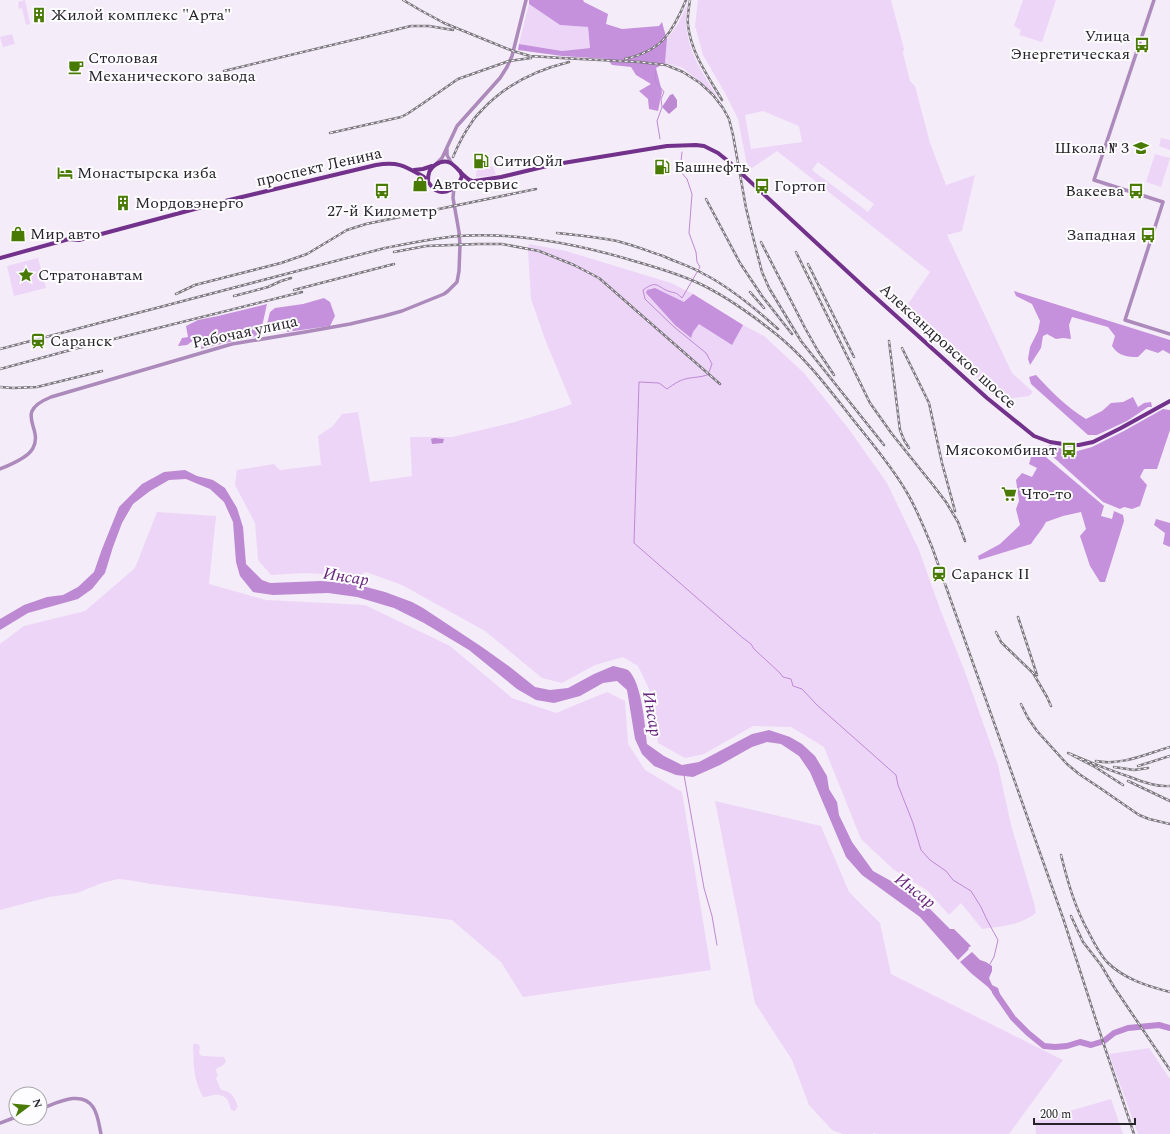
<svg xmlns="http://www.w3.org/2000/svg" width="1170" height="1134" font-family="Spectral,serif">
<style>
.green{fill:#edd5f8;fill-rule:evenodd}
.forest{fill:#c591dc}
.water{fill:#bd89d3}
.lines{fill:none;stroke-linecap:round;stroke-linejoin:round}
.stream{stroke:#bd89d3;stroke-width:1}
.river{stroke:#bd89d3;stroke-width:6}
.tertiary{stroke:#ac8abb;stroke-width:3.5}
.primary{stroke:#72318b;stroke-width:4}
.rail-casing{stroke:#7e7981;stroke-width:2.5}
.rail{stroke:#fdfcfe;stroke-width:1;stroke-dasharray:3;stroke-linecap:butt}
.labels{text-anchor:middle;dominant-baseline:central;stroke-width:4;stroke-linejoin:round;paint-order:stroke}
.poi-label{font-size:16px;fill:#272429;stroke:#fdfcfe;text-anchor:start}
.street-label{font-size:16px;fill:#272429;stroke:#fdfcfe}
.water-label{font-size:17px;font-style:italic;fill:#65257c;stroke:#fdfcfe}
</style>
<rect width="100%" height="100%" fill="#f4ecf8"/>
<path class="green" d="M25,0L30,24L26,25L22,8L19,9L18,2Z
M698,0H891L904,49L903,53L910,81L915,86L930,143L946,185L975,175L962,231L947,235L1012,373L1033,392L1029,396L999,400L903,309L910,301L930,272L777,151L752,168L747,165L738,119L725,93L703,55L695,26ZM763,111L799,126L802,142L751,149L745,115ZM818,162L874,204L868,212L812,170Z
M1023,0H1056L1042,42L1019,35L1021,30L1014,26Z
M688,3C687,9 686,16 686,22C687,51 703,74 718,98L699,81L683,68L665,63L667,39L678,24Z
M529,4L560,25L588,27L590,48L562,51L519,44Z
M12,34L15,44L3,47L0,37Z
M1161,138L1170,140V150L1159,146Z
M1155,154L1170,158L1161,187L1146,182Z
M490,166L493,167L496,174L493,176L476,177V175L477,169Z
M529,244L566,251L671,283L693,294L743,325L764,336L804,373L848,428L887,483L919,550L940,609L965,672L998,765L1011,825L1034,903L1036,913C1018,926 1003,926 982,929L961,903L949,915L928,891L893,869L861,839L824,747L791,727L753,726L704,754L685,758L658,743L649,689L638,666L623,657L595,665L562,683L542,678L485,631L402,585L366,572L358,576L304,573L271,575L258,560L255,523L235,485L237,470L274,464L280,470L321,465L318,436L333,426L342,414L358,412L370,482L412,476L410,437H452L515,422L564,407L572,404L546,342L531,299L528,251Z
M38,258L46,288L14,296L7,266Z
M157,512L216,516L209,584L266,600L365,605L450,646L512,698L556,713L607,692L625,701L628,744L645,770L682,792L711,970L523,997L501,962L452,920L151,884L128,880L118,879L102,883L77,893L49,897L0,910V644L24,626L85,611L135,568Z
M715,801L821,826L849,892L880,923L891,974L1063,1060L1009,1134H877L873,1133V1134H843L832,1130L809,1105L792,1060L755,1003Z
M195,1044H198L200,1047L199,1052L200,1055L203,1056L224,1057L226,1062L222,1066L217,1068L216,1071L218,1076L216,1078L221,1090C232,1091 234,1097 238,1106L235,1111L231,1110C229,1100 225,1093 213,1095C209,1096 208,1097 203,1097C193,1078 194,1066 193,1045Z
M1149,1048L1170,1079V1134H1138L1109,1054Z
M1111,1099L1123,1134H1036L1035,1121Z"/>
<path class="forest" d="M529,0H583L584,2L608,14L606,24L622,29L659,26L662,22L665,33L667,39L665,63L656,68L662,92L658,111L649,109L648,99L639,91L651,84L636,75L631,67L612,65L607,59L562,56L518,50L519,44L562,51L590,48L588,27L560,25L529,4Z
M655,288L684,302L693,294L743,325L732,345L699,324L693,332L691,338L675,325L646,293L647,290Z
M1014,291L1170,340V354L1163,350L1158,353L1146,349L1138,357C1128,357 1118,356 1112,346L1115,336L1108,327L1072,317L1069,325L1071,339L1063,338L1056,339L1047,334L1043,336L1041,348L1030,365L1028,359L1030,347L1038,331L1040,321L1032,304L1016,296Z
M324,298L330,302L335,316L330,326L287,332L288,325L286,320H278L267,324L270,312L275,308L303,304Z
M267,304L261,331L254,337L225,343L201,349L202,343L194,340L187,345L178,346L182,338L188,337L186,326L198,320L218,316Z
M1036,375C1052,392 1065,406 1086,419L1102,411L1111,403L1123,402L1133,397L1138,407L1144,403L1151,402L1152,407H1148L1127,421L1097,435H1088L1031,384L1029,377Z
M1163,409L1170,410V430L1157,469H1144L1140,477L1147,485L1140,506L1132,509L1124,507L1120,509L1103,502L1050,454L1048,449L1049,445L1074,452L1092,447L1122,432Z
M1034,447L1104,506L1101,516L1112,519L1114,511L1123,515L1124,521L1105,582H1100L1090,566L1080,536L1086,529L1081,512L1063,516L1046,522C1042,530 1036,536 1031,544L979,560L978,556L1000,544L1020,525L1016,509L1019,501L1016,480L1022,473L1032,477L1037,468L1029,464Z
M1156,519L1170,523V547L1163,544L1165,533L1154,525Z"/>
<path class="water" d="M673,94L677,100V107L669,114L662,107L670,95Z
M434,438L444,439L443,443L432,444L431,439Z
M185,470L197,476L213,480L225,488L237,508L243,527L246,564L262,580L270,583L321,581L355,584L385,592L412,602L423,608L482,647L510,667L535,687L550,690L568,688L594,674L613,666C617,667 624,668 628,670C642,682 645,727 647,744L664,756L682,765L699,762L752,734L769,730L790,737L802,744L815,756L827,776L829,789L837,802L839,815L852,842L873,871L900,886L923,902L950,929H954L971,946L968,948L969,949L958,960L920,917L862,875L846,857L810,772L799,756L781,744L767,742L752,747L720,765L693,777L676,775L654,766L642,754L635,739L627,690L617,681L603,683L580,696L554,703L536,700L517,689L469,650L424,623L394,608L357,597L328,593L273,595L253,592L240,576L236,562L233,522L224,502L210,489L186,479L169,480L150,491L133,504L122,523L113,547L105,573L92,589L78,599L28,613L0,630V619L24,605L47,597L63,595L78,587L94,572L102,549L119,507L142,484L164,472Z
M972,952L980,960L986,962L992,966V971L989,978L992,985L998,988L1001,998L998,999L988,987L972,974L960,962Z"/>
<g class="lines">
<path class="stream" d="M655,71L656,82L664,92L661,99L662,107L657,121L660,139
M682,152L680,171L687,179L692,194L689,233L696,252L697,262L700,267L682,298C675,291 676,294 668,291C656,286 657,280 643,290L645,299L674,327L706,353L712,364L709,372
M707,375C701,377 697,377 690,378C681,379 674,384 667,389L659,383L639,382L634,543L743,638L751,644L754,649L780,673L783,677L791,679L793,686L802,689L817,705L896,775L898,785L913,823L921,850L930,860L946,871L953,880L971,891L981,907L987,920L998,940L994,957L990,964
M684,775L704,888L712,916L717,945"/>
<path class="river" d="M995,992L1013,1018L1028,1033L1044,1046L1055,1047L1067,1046L1080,1042L1091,1045L1104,1041L1114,1033L1128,1028L1159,1025L1170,1028"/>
<path class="tertiary" d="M1154,0L1094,180L1163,202L1125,320L1170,334
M447,149V155L452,164
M437,163L442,158L457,126L500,78L507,67L512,56L526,0
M0,469C10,465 29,457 33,448C44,427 12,413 51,397L232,344L305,332L350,324L384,316L402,311L444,294L448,291L457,282L459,271L460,245L459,232L453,198L454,187
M40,1109C55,1104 81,1089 93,1107C98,1114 99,1125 101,1134
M0,1123L16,1117"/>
<path class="primary" d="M414,170L423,169L432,166
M428,181C428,174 429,169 435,165C454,153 458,176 472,181
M455,186L468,182L501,177L551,165L667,146L696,145L704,146L718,153L728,161L864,287L987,398L1034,436L1050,442L1069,445H1079L1093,442L1121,428L1170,401
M0,258L69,239L79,240L221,202L376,165C398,161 405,166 424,177C428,180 430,186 434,189C444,197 459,187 462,176L460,171"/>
<defs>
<path id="rail" d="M403,0L420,10L444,23L513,51L530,56L561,58L639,62L666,65L683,72L700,83L713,95L723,108L729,119L733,135L746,208L754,241L762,272L769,288L801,341L884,445
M690,0C689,8 687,17 688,25C691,53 708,76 722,100
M625,59C639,56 655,49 664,39C673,29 681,12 686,0
M224,71L411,26H429L453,30
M330,133L401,117L407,114L422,104L458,79L509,61L531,58
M453,157C458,145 464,133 472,122C474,118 478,114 482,110C505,85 536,70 569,62
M706,199L740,263L762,296L792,334
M557,233C577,235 597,237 617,241C633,245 648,251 663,256C676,262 690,266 702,273C730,287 755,308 778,329
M761,242L805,328L818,351L834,375
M394,252L426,246L478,244H502L539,251L574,265L599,278L720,384
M796,252L870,403L892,434L933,485L946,502L958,522L965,541
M808,264L854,357
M294,290L394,264
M750,292L764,308
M176,294L195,285L281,263L307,254L347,230L366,224L536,189
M234,296L268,287L281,281L291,278
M889,341L900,430L904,440L909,448
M902,348L929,403L942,463L955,511
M0,349L385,248C410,243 434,238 459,236C519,232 578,244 634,261C655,267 676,273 696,282C725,295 751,314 776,334C805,357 828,388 851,417C870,441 891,465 906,491C917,509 924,528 932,547L1063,918L1105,1048L1134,1134
M0,369L78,348L302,292
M0,387L13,388L37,387L102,371
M1018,617L1037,675
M996,632L1001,642L1006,647L1033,673L1047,697L1051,706
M1021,704L1028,718L1037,731L1067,764L1079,774L1100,788L1139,815L1149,819L1170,824
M1096,761C1121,766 1146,754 1170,747
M1138,766L1170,756
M1114,767L1134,770L1148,768
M1128,781L1170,801
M1123,785L1095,767L1068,753C1089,762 1109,770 1130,777C1142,782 1157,787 1170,786
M1061,855C1068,883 1075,908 1089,933C1094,943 1099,953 1107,962C1124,979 1147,986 1170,992
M1071,916L1083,942L1101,965L1114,987L1170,1070"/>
</defs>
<use href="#rail" class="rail-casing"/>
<use href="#rail" class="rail"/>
</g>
<defs>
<symbol id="building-bare" viewBox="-9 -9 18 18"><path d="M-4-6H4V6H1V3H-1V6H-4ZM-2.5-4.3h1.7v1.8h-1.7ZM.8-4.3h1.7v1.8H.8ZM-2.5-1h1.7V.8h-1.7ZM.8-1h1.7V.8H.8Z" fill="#497a04" stroke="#fdfcfe" stroke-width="2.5" paint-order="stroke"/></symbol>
<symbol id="bus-bare" viewBox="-9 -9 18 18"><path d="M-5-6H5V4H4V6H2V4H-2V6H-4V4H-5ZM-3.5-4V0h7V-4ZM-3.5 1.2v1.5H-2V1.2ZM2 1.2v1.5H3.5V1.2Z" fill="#497a04" stroke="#fdfcfe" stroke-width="2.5" paint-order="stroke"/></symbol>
<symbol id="cafe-bare" viewBox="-9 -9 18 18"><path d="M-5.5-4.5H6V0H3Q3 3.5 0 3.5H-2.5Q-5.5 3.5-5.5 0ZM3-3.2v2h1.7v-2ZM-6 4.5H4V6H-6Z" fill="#497a04" stroke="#fdfcfe" stroke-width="2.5" paint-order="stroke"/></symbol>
<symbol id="school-bare" viewBox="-9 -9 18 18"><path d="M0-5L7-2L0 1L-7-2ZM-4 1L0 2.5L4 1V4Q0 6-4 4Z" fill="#497a04" stroke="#fdfcfe" stroke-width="2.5" paint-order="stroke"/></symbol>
<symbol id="fuel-bare" viewBox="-9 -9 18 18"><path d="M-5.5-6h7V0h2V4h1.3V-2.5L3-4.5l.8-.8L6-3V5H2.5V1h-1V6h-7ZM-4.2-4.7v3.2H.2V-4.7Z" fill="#497a04" stroke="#fdfcfe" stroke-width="2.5" paint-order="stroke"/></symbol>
<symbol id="hotel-bare" viewBox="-9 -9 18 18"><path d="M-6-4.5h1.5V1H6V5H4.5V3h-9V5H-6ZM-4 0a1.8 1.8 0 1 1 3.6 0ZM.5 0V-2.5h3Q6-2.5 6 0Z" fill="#497a04" stroke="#fdfcfe" stroke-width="2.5" paint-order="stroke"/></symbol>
<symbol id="shop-bare" viewBox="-9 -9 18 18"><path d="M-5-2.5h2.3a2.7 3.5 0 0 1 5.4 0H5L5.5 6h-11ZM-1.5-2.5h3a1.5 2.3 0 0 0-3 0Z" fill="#497a04" stroke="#fdfcfe" stroke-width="2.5" paint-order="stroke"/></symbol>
<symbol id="sight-bare" viewBox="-9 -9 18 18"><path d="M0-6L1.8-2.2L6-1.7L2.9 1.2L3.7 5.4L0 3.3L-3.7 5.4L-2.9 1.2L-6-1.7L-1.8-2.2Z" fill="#497a04" stroke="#fdfcfe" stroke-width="2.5" paint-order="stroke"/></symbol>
<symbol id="station-bare" viewBox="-9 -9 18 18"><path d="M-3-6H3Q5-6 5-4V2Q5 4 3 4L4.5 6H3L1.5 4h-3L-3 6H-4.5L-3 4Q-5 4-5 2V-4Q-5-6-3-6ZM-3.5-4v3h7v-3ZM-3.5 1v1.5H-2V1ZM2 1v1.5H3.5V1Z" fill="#497a04" stroke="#fdfcfe" stroke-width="2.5" paint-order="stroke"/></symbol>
<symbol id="supermarket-bare" viewBox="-9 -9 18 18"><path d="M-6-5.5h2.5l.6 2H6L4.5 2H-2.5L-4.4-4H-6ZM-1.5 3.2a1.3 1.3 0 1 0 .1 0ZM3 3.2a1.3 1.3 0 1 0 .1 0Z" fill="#497a04" stroke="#fdfcfe" stroke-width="2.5" paint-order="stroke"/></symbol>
</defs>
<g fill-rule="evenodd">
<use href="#building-bare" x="28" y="4" width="22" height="22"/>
<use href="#bus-bare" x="1131" y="34" width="22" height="22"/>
<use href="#cafe-bare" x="65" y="56" width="22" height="22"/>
<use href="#school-bare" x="1130" y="137" width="22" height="22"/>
<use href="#fuel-bare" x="470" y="150" width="22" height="22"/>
<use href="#fuel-bare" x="651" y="156" width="22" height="22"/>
<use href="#hotel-bare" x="54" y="162" width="22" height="22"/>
<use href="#shop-bare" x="409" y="173" width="22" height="22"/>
<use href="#bus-bare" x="751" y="175" width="22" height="22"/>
<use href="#bus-bare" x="371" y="180" width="22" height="22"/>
<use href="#bus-bare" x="1125" y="180" width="22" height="22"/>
<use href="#building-bare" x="112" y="192" width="22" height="22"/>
<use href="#shop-bare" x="7" y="223" width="22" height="22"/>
<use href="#bus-bare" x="1137" y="224" width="22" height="22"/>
<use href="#sight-bare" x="15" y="264" width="22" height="22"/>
<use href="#station-bare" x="27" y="330" width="22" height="22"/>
<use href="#bus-bare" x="1058" y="439" width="22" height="22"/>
<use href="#supermarket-bare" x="998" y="483" width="22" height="22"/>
<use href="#station-bare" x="928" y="563" width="22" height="22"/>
</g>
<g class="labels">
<g class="poi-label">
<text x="51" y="15">Жилой комплекс "Арта"</text>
<text x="1130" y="36" text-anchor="end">Улица<tspan x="1130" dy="18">Энергетическая</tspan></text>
<text x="88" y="58">Столовая<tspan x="88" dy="18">Механического завода</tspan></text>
<text x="1129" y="148" text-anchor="end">Школа № 3</text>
<text x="493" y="161">СитиОйл</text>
<text x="674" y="167">Башнефть</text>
<text x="77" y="173">Монастырска изба</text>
<text x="432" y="184">Автосервис</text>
<text x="774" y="186">Гортоп</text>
<text x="1124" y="191" text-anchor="end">Вакеева</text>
<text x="135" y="203">Мордовэнерго</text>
<text x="382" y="211" text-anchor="middle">27-й Километр</text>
<text x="30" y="234">Мир авто</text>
<text x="1136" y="235" text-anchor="end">Западная</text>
<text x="38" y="275">Стратонавтам</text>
<text x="50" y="341">Саранск</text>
<text x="1057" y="450" text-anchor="end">Мясокомбинат</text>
<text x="1021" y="494">Что-то</text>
<text x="951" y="574">Саранск II</text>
</g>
<g class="street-label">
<text transform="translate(319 167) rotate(-13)">проспект Ленина</text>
<text transform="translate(245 332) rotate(-12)">Рабочая улица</text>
<text transform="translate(948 346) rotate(42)">Александровское шоссе</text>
</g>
<g class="water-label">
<text transform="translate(346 577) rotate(9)">Инсар</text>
<text transform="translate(652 714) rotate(80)">Инсар</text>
<text transform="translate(915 891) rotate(37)">Инсар</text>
</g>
</g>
<g transform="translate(28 1106) rotate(74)"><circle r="19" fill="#fdfcfe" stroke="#a7a6a9"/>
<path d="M0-3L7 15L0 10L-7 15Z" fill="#497a04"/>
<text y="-6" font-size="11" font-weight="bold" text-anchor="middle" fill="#272429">N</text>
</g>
<path d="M1034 1118v6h101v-6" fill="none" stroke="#272429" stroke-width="2"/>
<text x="1040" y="1118" font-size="12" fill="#272429" stroke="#fdfcfe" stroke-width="3" paint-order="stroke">200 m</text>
</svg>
